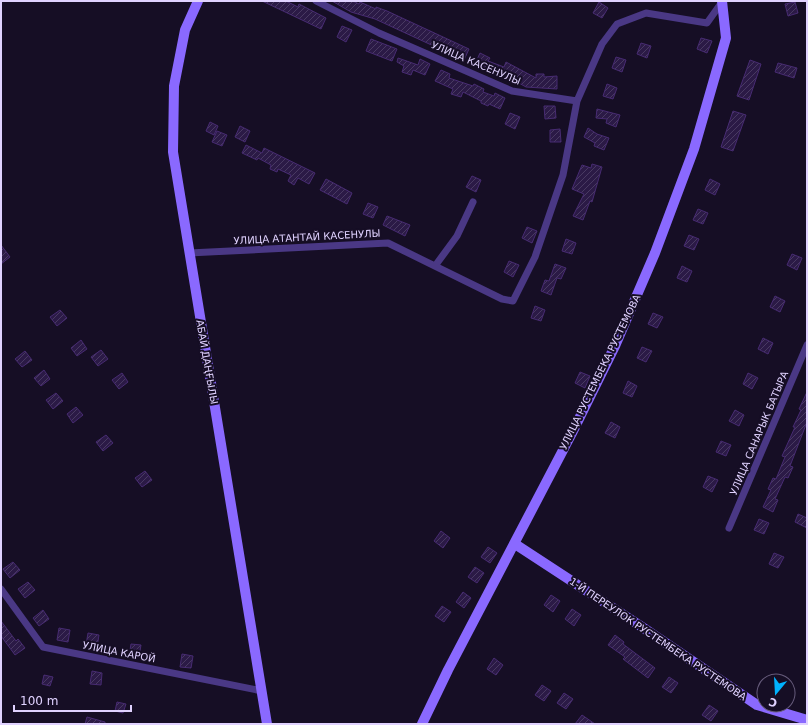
<svg xmlns="http://www.w3.org/2000/svg" width="808" height="725" font-family="'DejaVu Sans',sans-serif">
<style>
.building{fill:url(#building-hatch);stroke:#472b72}
.lines{fill:none;stroke-linecap:round;stroke-linejoin:round}
.street{stroke:#4a3885;stroke-width:7}
.secondary{stroke:#8a69ff;stroke-width:10}
.labels{text-anchor:middle;dominant-baseline:central;stroke-width:4;stroke-linejoin:round;paint-order:stroke}
.street-label{font-size:10px;fill:#e0d2ff;stroke:#160e25}
</style>
<defs>
<pattern id="building-hatch" width="6" height="6" patternUnits="userSpaceOnUse"><rect width="6" height="6" fill="#2b1a46"/><path d="M-1 1l2-2M0 6l6-6M5 7l2-2" fill="none" stroke="#493a62"/></pattern>
</defs>
<rect width="100%" height="100%" fill="#160e25"/>
<path class="building" d="M262,1H286L298,7L299,4L326,18L321,29Z
M332,1H353L359,4L360,2L376,9V7L387,11L469,49L464,60L375,19L351,12Z
M599,2L608,8L602,18L593,13Z
M795,2L798,13L788,16L785,4Z
M342,26L352,30L346,42L337,37Z
M701,38L712,41L707,53L697,49Z
M371,39L397,49L392,61L366,51Z
M641,43L651,46L647,58L637,54Z
M480,53L490,58L488,61L504,67L506,62L536,78V74H544V77L557,76V89L526,87L501,73L499,76L492,73L475,64Z
M616,57L626,60L622,72L612,68Z
M398,58L418,65L420,59L430,64L425,75L413,70L411,75L402,72L404,66L397,62Z
M750,60L761,64L749,100L737,96Z
M778,63L797,68L794,78L775,72Z
M441,70L450,74L449,78L473,86L474,84L484,89L483,92L494,96L495,93L505,98L500,109L489,104L488,106L481,103V101L463,92L461,97L451,94L453,89L435,81Z
M607,84L617,88L613,99L603,96Z
M544,106H555L556,118L545,119Z
M597,109L620,115L616,127L606,123L607,119L596,118Z
M733,111L746,115L733,151L721,147Z
M510,113L520,117L515,129L505,124Z
M210,122L218,126L214,135L206,131Z
M240,126L250,131L245,142L235,137Z
M588,128L597,134L609,138L604,150L594,146L595,143L584,137Z
M560,129L561,142H550V130Z
M217,131L227,135L222,146L212,142Z
M246,145L262,153L264,148L315,173L309,184L298,178L294,185L288,181L291,175L278,169L277,172L270,169L271,165L258,158L257,160L242,153Z
M592,164L602,167L592,202L590,201L583,220L573,216L584,194L572,189L582,165L591,168Z
M472,176L481,180L476,192L466,187Z
M326,179L352,193L347,204L320,190Z
M710,179L720,184L715,195L705,190Z
M368,203L378,207L373,218L363,214Z
M698,209L708,213L703,224L693,220Z
M387,216L410,225L405,236L383,225Z
M527,227L537,231L532,243L522,238Z
M689,235L699,239L694,250L684,246Z
M566,239L576,243L572,254L562,251Z
M1,245L10,257L1,264Z
M792,254L802,258L797,270L787,265Z
M509,261L519,265L513,277L504,272Z
M555,264L566,268L561,279L557,278L551,295L541,291L545,280L549,281Z
M682,266L692,271L687,282L677,278Z
M775,296L785,301L780,312L770,307Z
M535,306L545,310L541,321L531,318Z
M60,310L67,318L57,326L50,317Z
M653,313L663,317L657,328L648,324Z
M763,338L773,343L768,354L758,349Z
M81,340L87,349L77,356L71,348Z
M642,347L652,351L646,362L637,358Z
M101,350L108,359L98,366L91,357Z
M25,351L32,360L22,367L15,359Z
M44,370L50,379L41,386L34,378Z
M580,372L590,376L585,388L575,383Z
M122,373L128,382L119,389L112,380Z
M748,373L758,378L752,389L743,384Z
M628,381L637,386L632,397L623,393Z
M807,392V422L790,466L793,467L788,478L785,477L775,499L778,500L773,512L763,507L771,490L768,489L773,478L776,479L785,457L782,456L795,427H793L801,410L799,409Z
M56,393L63,401L53,409L46,400Z
M76,407L83,415L73,423L67,414Z
M735,410L744,415L739,426L729,421Z
M611,422L620,427L615,438L605,433Z
M106,435L113,443L103,451L96,442Z
M721,441L731,445L726,456L716,452Z
M145,471L152,480L142,487L135,478Z
M708,476L718,480L712,492L703,487Z
M798,514L807,518V528L795,522Z
M759,519L769,523L764,534L754,530Z
M441,531L450,538L443,548L434,541Z
M488,547L497,553L490,563L481,557Z
M774,553L784,557L778,568L769,564Z
M13,562L20,570L10,578L3,569Z
M475,567L484,573L477,583L468,577Z
M28,582L35,590L25,598L18,589Z
M463,592L471,598L464,608L456,602Z
M551,595L560,601L553,612L544,605Z
M442,606L451,612L444,622L435,616Z
M572,609L581,615L574,626L565,619Z
M43,610L49,619L39,626L33,618Z
M1,621L16,641L18,639L25,648L15,655L1,636Z
M59,628L70,630L68,642L57,640Z
M88,633L99,635L97,647L86,645Z
M615,635L624,642L623,644L655,668L648,678L623,659L625,657L608,645Z
M131,644L141,645L139,657L129,656Z
M182,654L193,656L191,668L180,667Z
M494,658L503,665L496,675L487,669Z
M92,671L102,673L101,685L90,684Z
M44,675L53,677L50,686L42,684Z
M669,677L678,683L671,693L662,687Z
M542,685L551,691L544,701L535,695Z
M564,693L573,699L566,709L557,703Z
M117,702L126,704L123,713L115,711Z
M709,705L718,711L711,721L702,715Z
M582,715L595,724H575Z
M87,717L105,722V724H85Z"/>
<g class="lines">
<path class="street" d="M316,1L379,33L512,91L577,101L602,44L617,24L646,13L707,23L722,2
M189,253L388,243L502,299L513,301L535,257L563,175L577,101
M435,266L457,236L473,202
M729,528L807,345
M1,589L43,647L262,691"/>
<path class="secondary" d="M198,1L185,30L174,86L173,152L267,724
M515,544L645,629L757,705L807,720
M422,724L448,670L572,433L615,346L655,253L694,149L726,38L722,1"/>
</g>
<g class="labels">
<g class="street-label">
<text transform="translate(476 63) rotate(23)">УЛИЦА КАСЕНУЛЫ</text>
<text transform="translate(307 237) rotate(-3)">УЛИЦА АТАНТАЙ КАСЕНУЛЫ</text>
<text transform="translate(207 362) rotate(80)">АБАЙ ДАҢҒЫЛЫ</text>
<text transform="translate(600 372) rotate(-64)">УЛИЦА РУСТЕМБЕКА РУСТЕМОВА</text>
<text transform="translate(759 433) rotate(-67)">УЛИЦА САНАРЫК БАТЫРА</text>
<text transform="translate(658 639) rotate(34)">1-Й ПЕРЕУЛОК РУСТЕМБЕКА РУСТЕМОВА</text>
<text transform="translate(119 652) rotate(11)">УЛИЦА КАРОЙ</text>
</g>
</g>
<rect width="808" height="725" fill="none" stroke="#e0d2ff" stroke-width="4"/>
<g transform="translate(776 693) rotate(198)"><circle r="19" fill="#160e25" stroke="#675c7c"/>
<path d="M0-3L7 15L0 10L-7 15Z" fill="#00b2fd"/>
<text y="-6" font-size="11" font-weight="bold" text-anchor="middle" fill="#e0d2ff">С</text>
</g>
<path d="M14 705v6h117v-6" fill="none" stroke="#e0d2ff" stroke-width="2"/>
<text x="20" y="705" font-size="12" fill="#e0d2ff" stroke="#160e25" stroke-width="3" paint-order="stroke">100 m</text>
</svg>
